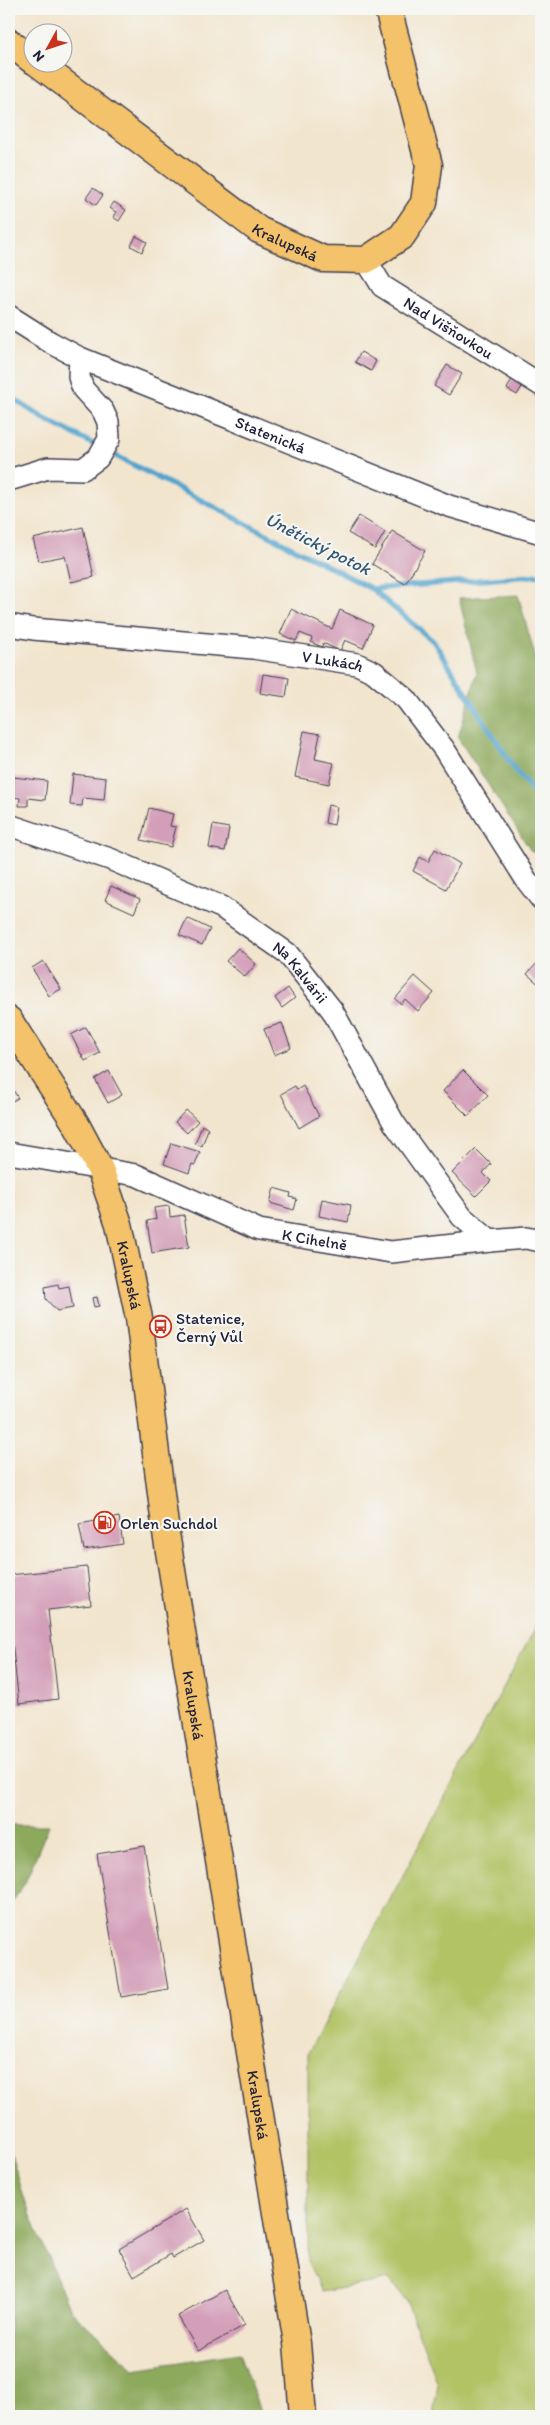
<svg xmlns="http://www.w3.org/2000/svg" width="550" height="2425" font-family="Itim,sans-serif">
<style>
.green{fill:#b2c366;stroke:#6a7250}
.forest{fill:#8da95b;stroke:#58664b}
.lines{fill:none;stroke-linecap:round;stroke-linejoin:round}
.stream{stroke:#52a4cd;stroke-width:5.5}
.building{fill:#d39eb8}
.minor-casing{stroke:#413f51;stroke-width:24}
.major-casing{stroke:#413f51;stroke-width:29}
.minor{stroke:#fff;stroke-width:21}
.major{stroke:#f3c26a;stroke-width:26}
.labels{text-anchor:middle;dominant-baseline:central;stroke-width:4.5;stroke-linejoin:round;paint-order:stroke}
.street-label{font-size:16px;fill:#22223b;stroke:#f6f6f2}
.poi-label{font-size:16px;fill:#22223b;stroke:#f6f6f2;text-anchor:start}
.water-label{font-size:18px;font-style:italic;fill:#355675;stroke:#f6f6f2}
</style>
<rect width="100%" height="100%" fill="#f6f6f2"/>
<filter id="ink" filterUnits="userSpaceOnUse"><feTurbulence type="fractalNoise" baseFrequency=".02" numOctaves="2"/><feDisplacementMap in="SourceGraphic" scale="10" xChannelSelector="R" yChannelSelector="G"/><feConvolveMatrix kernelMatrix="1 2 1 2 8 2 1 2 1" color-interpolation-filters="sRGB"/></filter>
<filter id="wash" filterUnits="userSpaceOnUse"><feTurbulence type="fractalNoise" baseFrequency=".0096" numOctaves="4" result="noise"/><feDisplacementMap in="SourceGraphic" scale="20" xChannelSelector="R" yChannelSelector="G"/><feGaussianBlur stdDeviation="1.12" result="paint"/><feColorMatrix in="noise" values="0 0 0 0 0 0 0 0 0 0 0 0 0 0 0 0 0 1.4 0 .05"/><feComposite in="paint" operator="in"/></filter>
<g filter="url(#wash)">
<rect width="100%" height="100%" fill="#f2e5ce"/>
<path class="green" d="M541,1617V2416H433L438,2384L406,2300L389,2279L322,2292L308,2263V2053Z"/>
<path class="forest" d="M518,595L538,666L541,708V857L531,851L458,738L477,673L459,598Z
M9,1825H49L25,1883L9,1907Z
M9,2147L26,2204L70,2310L134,2369L239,2353L262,2416H9Z"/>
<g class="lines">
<path class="stream" d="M9,396L43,418L372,589L434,642L515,770L541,800
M372,589L541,575"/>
</g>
<g id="blocks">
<path class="building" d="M93,188L103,195L96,205L86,198Z
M114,202L126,210L119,221L113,217L116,212L110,208Z
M136,236L147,242L142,252L131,246Z
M361,352L376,361L371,371L355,362Z
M447,365L462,374L449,395L434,386Z
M512,379L523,385L517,395L507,389Z
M359,516L385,532L375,549L348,533Z
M83,527L94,577L71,582L65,556L39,561L33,539Z
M392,531L425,551L405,584L372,564Z
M291,609L332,629L340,610L373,625L363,648L345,640L340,651L323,643L322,647L311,642L312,638L300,633L296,641L280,634Z
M263,674L289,678L286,697L260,693Z
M304,731L320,734L315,759L334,763L329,784L295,777Z
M73,774L106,778L104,800L83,798L82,806L70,805Z
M13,777L47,781L45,800L28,798V806H19L20,798L11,797Z
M328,805L337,807L334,825L325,823Z
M149,808L173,814L170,826L176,827L171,847L141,840Z
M213,825L229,828L225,851L209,848Z
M435,849L460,864L446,889L413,871L420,857L428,862Z
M111,886L140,899L134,913L105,900Z
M187,918L210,929L202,945L179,935Z
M238,948L256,964L245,977L226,961Z
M541,959V986L527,974Z
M43,961L61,989L49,996L32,968Z
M415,976L434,993L418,1011L405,999L401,1004L395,999Z
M288,988L295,998L282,1008L275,998Z
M282,1023L291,1048L274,1055L264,1029Z
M86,1027L100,1053L85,1061L71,1035Z
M463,1070L488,1095L468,1116L443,1091Z
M109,1071L122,1095L108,1103L95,1079Z
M9,1083L18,1098L9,1103Z
M295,1086L297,1090L303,1086L319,1116L299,1128L281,1094Z
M186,1110L198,1121L187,1133L175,1122Z
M202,1125L208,1129L202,1146L195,1144Z
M171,1143L200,1152L195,1165L192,1164L189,1173L164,1164Z
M476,1149L491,1164L483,1173L491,1181L476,1196L452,1173Z
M274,1188L291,1193L290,1197L297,1199L294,1210L270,1203Z
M322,1199L351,1205L348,1222L319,1216Z
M169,1206L170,1217L184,1215L189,1247L152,1253L147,1221L156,1219L154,1208Z
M58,1284L59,1288L69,1286L73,1308L57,1311L46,1299L45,1287Z
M97,1297L99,1306L94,1307L92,1298Z
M119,1517L123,1544L84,1550L79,1524Z
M87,1567L91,1605L48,1610L58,1699L19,1704L9,1614V1575Z
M144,1846L168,1989L121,1997L97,1854Z
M186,2209L204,2240L173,2258L171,2254L134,2276L119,2249Z
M225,2290L245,2325L198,2351L178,2316Z"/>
</g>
</g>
<g filter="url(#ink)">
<use href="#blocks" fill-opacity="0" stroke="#413f51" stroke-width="1"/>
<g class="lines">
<defs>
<g id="minor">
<path id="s1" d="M366,260L382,286L541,385"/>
<path id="s2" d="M9,316L50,342L80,358L449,506L541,533"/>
<path d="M9,480L48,468L83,469L98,458L109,439L108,422L103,411L83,389L79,377L80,358"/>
<path id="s3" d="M9,625L33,629L253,648L357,664L374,672L406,699L444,749L527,881L541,899"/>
<path id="s4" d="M9,825L110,859L221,907L287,953L332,1010L394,1123L462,1217L490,1241"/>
<path id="s5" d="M9,1153L136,1175L259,1230L391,1252L490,1241L526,1238L541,1241"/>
</g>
<g id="major">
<path d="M9,42L32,60"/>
<path id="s6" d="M36,62L259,230L323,259L366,260L402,236L424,203L429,165L388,9"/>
<path id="s7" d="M9,1020L76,1124L100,1169L119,1224L139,1318L166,1533L297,2343L303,2416"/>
</g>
</defs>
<use href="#minor" class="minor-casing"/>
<use href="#major" class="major-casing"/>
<use href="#minor" class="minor"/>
<use href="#major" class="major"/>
</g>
</g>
<defs>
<symbol id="bus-ring" viewBox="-11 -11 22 22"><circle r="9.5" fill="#f6f6f2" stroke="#c8321e" stroke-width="1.5"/><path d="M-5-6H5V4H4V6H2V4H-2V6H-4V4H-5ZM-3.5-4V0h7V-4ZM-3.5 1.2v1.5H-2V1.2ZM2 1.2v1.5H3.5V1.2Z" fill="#c8321e"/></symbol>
<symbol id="fuel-ring" viewBox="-11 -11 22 22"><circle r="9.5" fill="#f6f6f2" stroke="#c8321e" stroke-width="1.5"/><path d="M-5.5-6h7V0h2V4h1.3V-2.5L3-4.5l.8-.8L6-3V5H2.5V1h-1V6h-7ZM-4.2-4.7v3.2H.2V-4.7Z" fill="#c8321e"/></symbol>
</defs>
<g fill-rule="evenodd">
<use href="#bus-ring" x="148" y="1314" width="25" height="25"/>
<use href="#fuel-ring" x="92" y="1510" width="25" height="25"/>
</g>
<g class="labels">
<g class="street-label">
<text stroke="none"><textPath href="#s6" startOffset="308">Kralupská</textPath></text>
<text stroke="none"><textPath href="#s1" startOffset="109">Nad Višňovkou</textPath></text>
<text stroke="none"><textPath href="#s2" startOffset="288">Statenická</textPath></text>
<text stroke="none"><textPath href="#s3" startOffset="326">V Lukách</textPath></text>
<text stroke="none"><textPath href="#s4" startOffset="331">Na Kalvárii</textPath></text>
<text stroke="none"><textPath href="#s5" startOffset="320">K Cihelně</textPath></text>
<text stroke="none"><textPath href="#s7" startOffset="285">Kralupská</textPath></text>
<text stroke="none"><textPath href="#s7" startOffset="720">Kralupská</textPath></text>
<text stroke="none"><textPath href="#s7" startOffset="1125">Kralupská</textPath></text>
</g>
<g class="poi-label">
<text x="176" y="1318">Statenice,<tspan x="176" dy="18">Černý Vůl</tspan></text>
<text x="120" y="1523">Orlen Suchdol</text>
</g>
<g class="water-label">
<text transform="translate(318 544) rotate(27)">Únětický potok</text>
</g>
</g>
<rect width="550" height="2425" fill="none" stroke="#f6f6f2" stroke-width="30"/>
<g transform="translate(48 48) rotate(230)"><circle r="24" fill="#f6f6f2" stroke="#a1a1a9"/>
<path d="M0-4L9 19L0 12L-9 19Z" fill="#c8321e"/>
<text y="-8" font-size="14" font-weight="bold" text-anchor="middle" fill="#22223b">N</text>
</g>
</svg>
